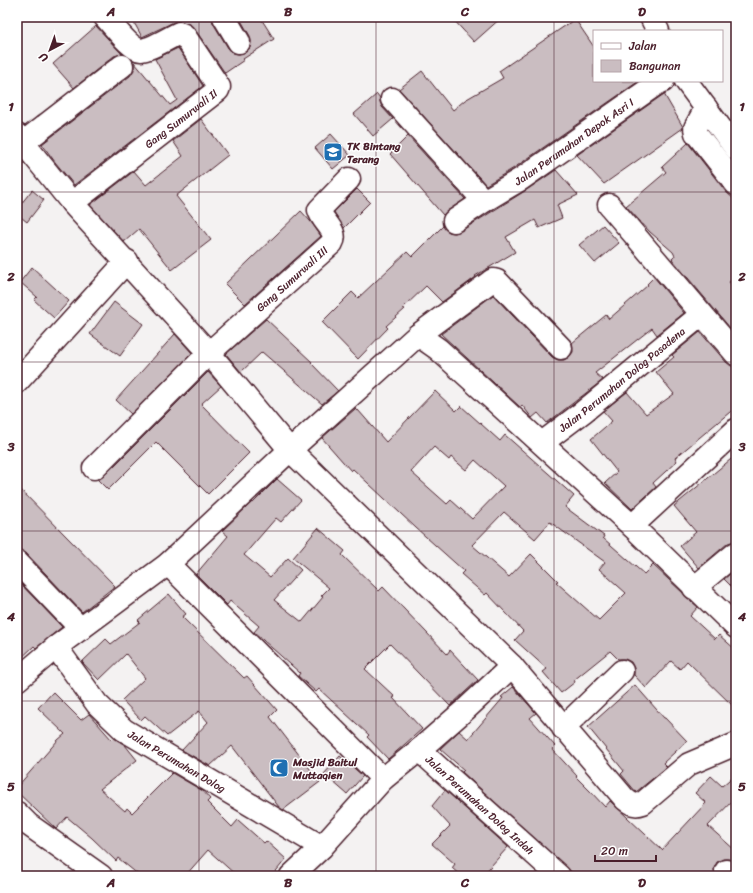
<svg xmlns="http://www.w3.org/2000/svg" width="753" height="893" font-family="Sriracha,sans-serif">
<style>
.building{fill:#cabdc1;stroke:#4a1f2b;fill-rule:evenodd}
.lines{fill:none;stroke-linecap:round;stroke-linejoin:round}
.minor-casing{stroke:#4a1f2b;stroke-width:25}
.minor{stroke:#fff;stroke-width:22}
.grid{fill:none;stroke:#4a1f2b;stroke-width:1;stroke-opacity:0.55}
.labels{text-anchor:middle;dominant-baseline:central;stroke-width:3;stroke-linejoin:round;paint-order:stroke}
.street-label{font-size:11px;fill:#4a1f2b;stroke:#fff}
.poi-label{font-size:11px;font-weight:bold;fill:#4a1f2b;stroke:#fff;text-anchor:start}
.neatline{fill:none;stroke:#4a1f2b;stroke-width:1.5}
.grid-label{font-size:13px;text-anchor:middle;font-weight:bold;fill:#4a1f2b}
</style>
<rect width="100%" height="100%" fill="#f4f2f2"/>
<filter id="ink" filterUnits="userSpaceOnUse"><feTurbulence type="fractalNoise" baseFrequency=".025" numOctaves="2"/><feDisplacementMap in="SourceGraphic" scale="8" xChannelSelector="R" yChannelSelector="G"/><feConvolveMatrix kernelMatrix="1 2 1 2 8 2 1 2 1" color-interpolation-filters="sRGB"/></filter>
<g filter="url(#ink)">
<path class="building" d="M131,17H212L213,23L228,48L233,53L239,54L246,52L250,48L251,42L250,36L239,17H260L274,39L243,59L244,60L225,73L194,28L189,24L179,21L174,22L142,37Z
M451,17H502L474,42Z
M575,19L594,47V81H639L514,168L486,185L399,89L422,71L453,110L465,100L503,78L499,71Z
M96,26L122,54L114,56L74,88L53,64Z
M178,48L203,86L74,185L55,162L42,144L130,76L134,70V62L170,105L177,100L155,59Z
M377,94L380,98V102L382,107L393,119L373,136L354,114Z
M664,94L683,127V128L604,184L577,155Z
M201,119L228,155L176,196L211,240L172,270L139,229L124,242L90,205L134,171L146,185L183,156L173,141Z
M331,134L350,155L333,169L315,148Z
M408,136L465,199L447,211L443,215L390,154Z
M688,143L726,192L736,201V275L729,282L736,290V335L672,259L675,256L673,252L650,232L626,206L666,172L662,167Z
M556,170L578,195L557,205L562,218L539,228L535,220L506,237L515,252L475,276L476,277L442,302L426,286L403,308L405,309L386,326L388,328L358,359L322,322L352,292L358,298L407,252L412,257L443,226L449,232L455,233L461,231L528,189Z
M357,189L370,202L344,228L334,212Z
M32,190L44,200L27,222L17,214V209Z
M301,211L311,222L321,236L245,304L225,284Z
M603,225L619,243L595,263L579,245Z
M32,267L69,301L54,318L34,300L37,297L20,282Z
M654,277L684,313L657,335L652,328L595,373L603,380L547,423L538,413L532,418L522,405L520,407L441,334L493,295L552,357L558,360H564L569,357L573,352L572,343L606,315L609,319L648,285L647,284Z
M114,302L143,324L120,356L90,334Z
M266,319L312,362L311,363L338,391L322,404L262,352L241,372L226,354Z
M700,332L726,362L731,366H736V407L675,458L677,461L653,483L656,487L632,509L605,483L617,472L591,439L612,421L603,411L627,392L646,414L674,394L656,372L674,357L672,355Z
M175,334L192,353L131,414L116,400Z
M208,372L221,386L201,404L249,453L208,494L156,442L108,490L98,480L103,477Z
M435,391L456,411L461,406L500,441L505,435L574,496L565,507L604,536L603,538L644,574L653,565L683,593L685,596L698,607L690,616L715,639L719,635L736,650V709L687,661L680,669L671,661L646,688L634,675V668L631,662L625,659H618L610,651L574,680L575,682L561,693L543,672L547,669L515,640L523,631L487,593L485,595L461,574L464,571L416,528L353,469L351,471L322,438L355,409L357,411L358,410L386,442ZM434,447L449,460L451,457L466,470L475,460L504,486L472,519L451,500L447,504L411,472ZM504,512L535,539L550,522L605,562L599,569L626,593L599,620L556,582L558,581L531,554L509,577L472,545Z
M736,455V541L728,543L699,568L680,546L696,532L674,506Z
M277,479L301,500L281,522L276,518L244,555L270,577L288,558L301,570L274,600L302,622L323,597L321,596L329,588L293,558L318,528L345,551L342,555L379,591L383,587L447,654L450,650L478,680L450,706L390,644L365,669L395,697L393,698L422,729L388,759L367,737L369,735L319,689L316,692L298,676L300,673L254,632L259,626L230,601L227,605L196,574L228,536L222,531L252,502L253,503Z
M17,486L115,586L82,612L26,553L21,550H17Z
M736,569V591L724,579Z
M17,580L62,627L36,648L34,646L17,662Z
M169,594L186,614L182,617L244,678L247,676L277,710L270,717L320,782L283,810L279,807L232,746L210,766L182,750L208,722L199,711L167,736L145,716L141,720L122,700L145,678L126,654L99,680L82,662L106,639L111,644L140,622L138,620Z
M635,685L664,718H665L687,741L663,763L667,767L636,792L621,774L624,771L588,727Z
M513,687L536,713L530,718L555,746L552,749L577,776L576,777L590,791L605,807L610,801L662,850L706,803L695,793L711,776L722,786L736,774V797L708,826L736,851V863L729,859H723L717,862L714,868L715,876H576L462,772L464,770L440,749L459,731L468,739L503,698L501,697Z
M53,692L81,720L89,714L112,740L114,738L125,745L137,760L100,789L125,811L127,808L132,813L172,773L203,791L210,799L207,802L232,827L238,820L264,843L266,841L286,859L272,876H237L208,850L185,876H140L118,858L116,861L92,838L67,817L56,829L17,792V787L58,740L65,734L38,708Z
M340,756L363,776L347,794L324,774Z
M445,790L508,847L482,876H461L452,868L455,864L432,844L450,826L432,806Z"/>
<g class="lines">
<defs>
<g id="minor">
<path d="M224,17L239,42"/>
<path d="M651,17L658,31"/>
<path d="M686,81L736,149"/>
<path d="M392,99L484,201"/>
<path d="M706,108L695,128L696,133L736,184"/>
<path d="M17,135L72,203L209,353L290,450L512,666L625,799C631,804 635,806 643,803L689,764L736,744"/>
<path d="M24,142L122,66"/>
<path id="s1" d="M72,203L218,90L219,87L184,35L179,33C169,38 152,49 141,50C132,51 112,24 105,17"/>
<path d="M609,205L736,354"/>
<path id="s2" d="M454,221L484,201L521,179L655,85L663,81"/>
<path d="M418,335L438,349L632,526L736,627"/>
<path d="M17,382L127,261"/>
<path id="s3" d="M542,443L583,412L701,315"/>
<path id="s4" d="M94,468L209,353L332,243C339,231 322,222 319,210L349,179"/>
<path d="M632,526L736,430"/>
<path d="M17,562L81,629"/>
<path d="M168,564L383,779"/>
<path d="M694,588L736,553"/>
<path id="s5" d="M56,647L97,704L124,730L322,847"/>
<path d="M17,680L56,647L168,564L290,450L418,335L490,282L493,280L497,281L561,348"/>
<path d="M563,728L622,671"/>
<path id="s6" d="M419,750L559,876"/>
<path d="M17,813L29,825L101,876"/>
<path d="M726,871L731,876"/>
<path d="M291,876L322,847L383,779L419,750L467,708L512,666"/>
</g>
</defs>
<use href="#minor" class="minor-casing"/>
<use href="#minor" class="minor"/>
</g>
</g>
<path class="grid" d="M199,17V876M376,17V876M554,17V876M17,192H736M17,362H736M17,531H736M17,701H736"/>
<defs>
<symbol id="school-square" viewBox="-11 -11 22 22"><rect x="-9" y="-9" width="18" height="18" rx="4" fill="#1f6fb2" stroke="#fff"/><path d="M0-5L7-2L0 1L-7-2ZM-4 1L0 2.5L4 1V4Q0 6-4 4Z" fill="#fff"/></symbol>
<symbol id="mosque-square" viewBox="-11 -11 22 22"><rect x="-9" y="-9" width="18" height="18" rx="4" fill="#1f6fb2" stroke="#fff"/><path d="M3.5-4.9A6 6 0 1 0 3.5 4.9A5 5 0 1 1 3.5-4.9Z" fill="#fff"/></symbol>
</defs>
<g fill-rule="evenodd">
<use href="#school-square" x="322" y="141" width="22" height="22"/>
<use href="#mosque-square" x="268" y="757" width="22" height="22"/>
</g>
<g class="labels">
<g class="street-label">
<text stroke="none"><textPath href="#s1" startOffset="138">Gang Sumurwali II</textPath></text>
<text stroke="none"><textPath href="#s2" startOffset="144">Jalan Perumahan Depok Asri I</textPath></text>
<text stroke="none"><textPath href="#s4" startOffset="274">Gang Sumurwali III</textPath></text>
<text stroke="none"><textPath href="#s3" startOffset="102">Jalan Perumahan Dolog Pasadena</textPath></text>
<text stroke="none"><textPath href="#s5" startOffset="169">Jalan Perumahan Dolog</textPath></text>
<text stroke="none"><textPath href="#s6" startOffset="82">Jalan Perumahan Dolog Indah</textPath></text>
</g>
<g class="poi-label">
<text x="347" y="146">TK Bintang<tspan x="347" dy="13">Terang</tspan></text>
<text x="293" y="762">Masjid Baitul<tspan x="293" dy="13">Muttaqien</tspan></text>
</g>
</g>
<rect width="753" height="893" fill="none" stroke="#fff" stroke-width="44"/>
<rect x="593" y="30" width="130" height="52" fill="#ffffff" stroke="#b7a5aa"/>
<rect x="601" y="43" width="20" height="6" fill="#ffffff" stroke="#b7a5aa"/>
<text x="629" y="50" font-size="12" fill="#4a1f2b">Jalan</text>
<rect x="601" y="60" width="20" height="12" fill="#cabdc1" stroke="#b7a5aa"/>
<text x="629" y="70" font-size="12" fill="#4a1f2b">Bangunan</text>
<g transform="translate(50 50) rotate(221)" stroke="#ffffff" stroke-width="3" paint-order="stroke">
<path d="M0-3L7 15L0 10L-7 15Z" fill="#4a1f2b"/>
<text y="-6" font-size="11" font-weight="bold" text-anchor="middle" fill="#4a1f2b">U</text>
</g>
<path d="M595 855v6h61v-6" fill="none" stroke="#4a1f2b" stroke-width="2"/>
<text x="601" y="855" font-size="12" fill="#4a1f2b" stroke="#ffffff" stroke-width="3" paint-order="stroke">20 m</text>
<rect x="22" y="22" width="709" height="849" class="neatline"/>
<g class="grid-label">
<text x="111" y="16">A</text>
<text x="288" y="16">B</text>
<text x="465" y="16">C</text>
<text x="642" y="16">D</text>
<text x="11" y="111">1</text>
<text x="742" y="111">1</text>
<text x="11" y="281">2</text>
<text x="742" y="281">2</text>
<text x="11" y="451">3</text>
<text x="742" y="451">3</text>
<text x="11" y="621">4</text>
<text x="742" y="621">4</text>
<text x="11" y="791">5</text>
<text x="742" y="791">5</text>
<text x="111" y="887">A</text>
<text x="288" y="887">B</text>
<text x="465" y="887">C</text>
<text x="642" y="887">D</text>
</g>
</svg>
